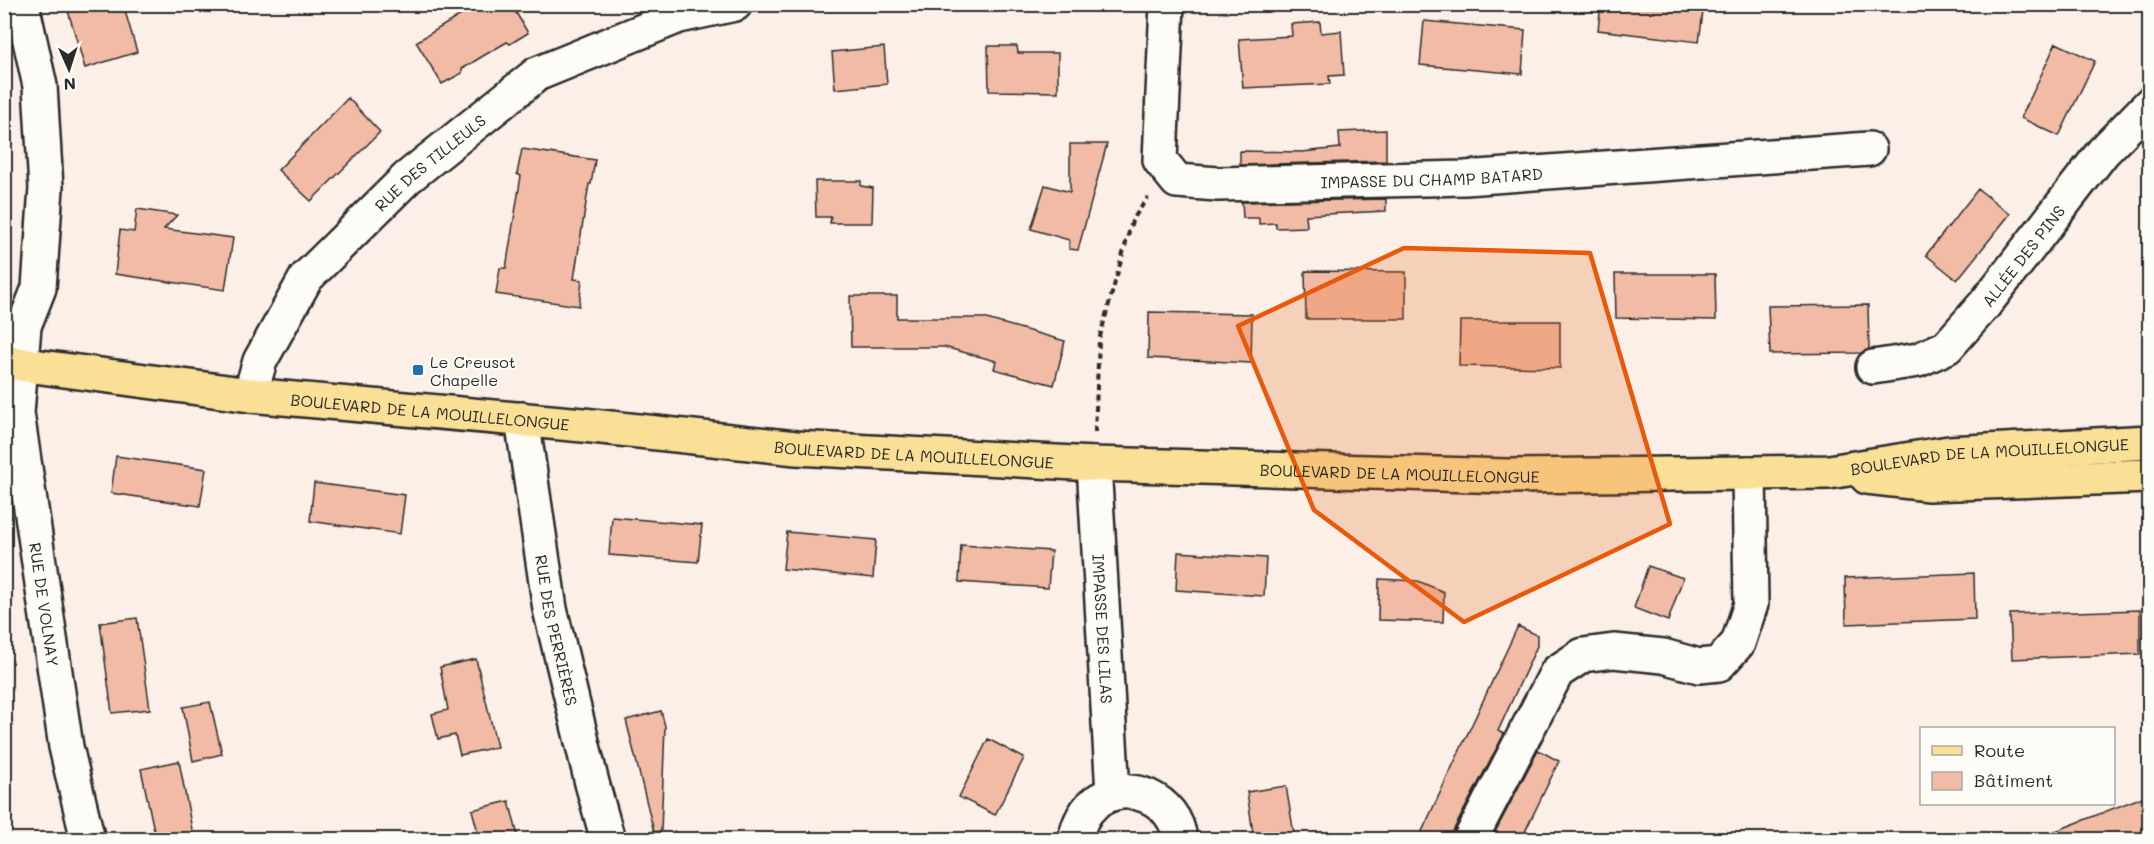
<svg xmlns="http://www.w3.org/2000/svg" width="2154" height="844" font-family="Mali,sans-serif">
<style>
.building{fill:#f2bba6;stroke:#2b2b2b;stroke-width:1.5}
.lines{fill:none;stroke-linecap:round;stroke-linejoin:round}
.minor-casing{stroke:#2b2b2b;stroke-width:38}
.major-casing{stroke:#2b2b2b;stroke-width:38}
.path{stroke:#2b2b2b;stroke-width:4;stroke-dasharray:6 4.5;stroke-linecap:butt}
.minor{stroke:#fdfcf7;stroke-width:33}
.major{stroke:#fadf96;stroke-width:33}
.marked{fill:#e8590c;fill-opacity:0.2;stroke:#e8590c;stroke-width:4.5;stroke-linejoin:round}
.poi-dot{fill:#1f6fb2;stroke:#fdfcf7;stroke-width:2}
.labels{text-anchor:middle;dominant-baseline:central;stroke-width:4.5;stroke-linejoin:round;paint-order:stroke}
.street-label{font-size:16px;fill:#2b2b2b;stroke:#fdfcf7}
.poi-label{font-size:16px;fill:#2b2b2b;stroke:#fdfcf7;text-anchor:start}
</style>
<rect width="100%" height="100%" fill="#fbefe7"/>
<filter id="ink" filterUnits="userSpaceOnUse"><feTurbulence type="fractalNoise" baseFrequency=".0167" numOctaves="2"/><feDisplacementMap in="SourceGraphic" scale="12" xChannelSelector="R" yChannelSelector="G"/><feConvolveMatrix kernelMatrix="1 2 1 2 8 2 1 2 1" color-interpolation-filters="sRGB"/></filter>
<g filter="url(#ink)">
<path class="building" d="M66,4H123L137,52L85,68Z
M479,4H511L528,33L510,44L507,42L483,56L462,69V73L442,84L416,42Z
M1601,4H1704L1699,42L1598,30Z
M1424,21L1525,30L1522,74L1420,65Z
M1320,22L1321,33L1341,31L1344,75L1329,76L1330,84L1243,88L1239,39L1292,36L1291,24Z
M2056,43L2095,61L2059,136L2021,118Z
M988,46H1017L1018,53H1058V92L989,91Z
M884,47L887,84L835,89L832,52Z
M348,98L380,132L311,201L278,170Z
M1386,130V161L1240,165V151L1302,152L1340,148L1339,132Z
M1070,144H1107L1078,250L1069,249V240L1031,229L1045,185L1070,192Z
M522,149L595,160L591,184H589L574,279L582,280L579,306L496,294L500,268H506L521,176L517,174Z
M815,181H861V186L873,188L872,223H830L831,217H816Z
M1978,189L2010,214L1957,280L1926,255Z
M1386,199V211L1306,215L1307,227L1276,228V223L1259,224V218H1243L1242,202Z
M137,209L177,215L164,229L233,238L225,290L115,274L120,230L134,232Z
M1305,271L1406,272V319H1306Z
M1615,274H1715L1716,320L1616,318Z
M850,296H897V318H983L1065,341L1054,385L994,369L996,361L944,347H851Z
M1868,305L1869,349L1861,353L1770,354L1768,306Z
M1149,312L1252,314L1251,363L1148,358Z
M1460,321H1560V368L1459,366Z
M116,456L206,469L200,506L111,493Z
M314,483L405,495L400,534L310,521Z
M612,517L702,525L698,562L609,555Z
M787,532L876,540L873,578L783,569Z
M961,545L1051,551L1048,588L959,582Z
M1178,552L1266,558L1264,596L1176,590Z
M1648,566L1683,578L1668,621L1634,608Z
M1974,573L1975,619L1846,624L1845,578Z
M1379,579L1418,581L1444,592L1443,622L1378,620Z
M2140,610V654L2012,659L2010,614Z
M137,618L150,709L112,713L100,623Z
M1518,626L1537,635V646L1498,731L1504,734L1453,831L1451,840H1418Z
M476,659L497,747L460,755L455,735L438,739L432,714L448,710L440,667Z
M210,702L222,754L193,761L183,707Z
M661,711L665,726L661,831L654,832L626,720Z
M988,739L1024,758L995,815L959,797Z
M1538,750L1559,761L1521,840H1491Z
M179,761L194,840H156L141,769Z
M1286,786L1295,840H1254L1247,792Z
M2150,794V840H2039L2038,838Z
M509,801L519,840H480L472,810Z"/>
<g class="lines">
<defs>
<g id="minor">
<path id="s1" d="M22,4L40,86L46,188L39,288L24,326L17,413L66,747L88,840"/>
<path id="s2" d="M1167,4L1160,160L1177,181L1218,184L1465,178L1869,149"/>
<path id="s3" d="M1873,367L1918,360L1947,347L1985,304L2103,152L2150,104"/>
<path id="s4" d="M250,395L260,361L306,278L407,178L537,74L679,16L735,4"/>
<path id="s5" d="M522,419L550,609L592,783L608,840"/>
<path id="s6" d="M1094,464L1113,793"/>
<path d="M1075,840C1078,826 1083,812 1095,803C1127,777 1176,799 1180,840"/>
<path d="M1470,840L1557,672L1583,655L1614,651L1663,656L1699,666L1719,664L1738,643L1751,604L1749,473"/>
</g>
<g id="major">
<path id="s7" d="M4,362L250,395L583,425L796,448L1094,464L1508,476L1829,472L1949,453L2150,442"/>
<path d="M1867,477L1929,484L2150,476"/>
</g>
</defs>
<use href="#minor" class="minor-casing"/>
<use href="#major" class="major-casing"/>
<path class="path" d="M1095,432L1099,340L1132,221L1148,197"/>
<use href="#minor" class="minor"/>
<use href="#major" class="major"/>
</g>
</g>
<path class="marked" d="M1404,248L1590,253L1670,524L1464,622L1314,510L1238,326Z"/>
<rect class="poi-dot" x="412" y="364" width="12" height="12" rx="3"/>
<g class="labels">
<g class="street-label">
<text stroke="none"><textPath href="#s4" startOffset="300">RUE DES TILLEULS</textPath></text>
<text stroke="none"><textPath href="#s2" startOffset="438">IMPASSE DU CHAMP BATARD</textPath></text>
<text stroke="none"><textPath href="#s3" startOffset="196">ALLÉE DES PINS</textPath></text>
<text stroke="none"><textPath href="#s7" startOffset="429">BOULEVARD DE LA MOUILLELONGUE</textPath></text>
<text stroke="none"><textPath href="#s7" startOffset="915">BOULEVARD DE LA MOUILLELONGUE</textPath></text>
<text stroke="none"><textPath href="#s7" startOffset="1992">BOULEVARD DE LA MOUILLELONGUE</textPath></text>
<text stroke="none"><textPath href="#s7" startOffset="1401">BOULEVARD DE LA MOUILLELONGUE</textPath></text>
<text stroke="none"><textPath href="#s1" startOffset="608">RUE DE VOLNAY</textPath></text>
<text stroke="none"><textPath href="#s6" startOffset="165">IMPASSE DES LILAS</textPath></text>
<text stroke="none"><textPath href="#s5" startOffset="214">RUE DES PERRIÈRES</textPath></text>
</g>
<g class="poi-label">
<text x="430" y="361">Le Creusot<tspan x="430" dy="18">Chapelle</tspan></text>
</g>
</g>
<rect width="2154" height="844" fill="none" stroke="#fdfcf7" stroke-width="24"/>
<rect x="12" y="12" width="2130" height="820" fill="none" stroke="#2b2b2b" stroke-width="2" filter="url(#ink)"/>
<rect x="1920" y="727" width="195" height="78" fill="#fdfcf7" stroke="#a9a8a5" stroke-width="1.5"/>
<rect x="1932" y="746" width="30" height="9" fill="#fadf96" stroke="#a9a8a5" stroke-width="1.5"/>
<text x="1974" y="757" font-size="18" fill="#2b2b2b">Route</text>
<rect x="1932" y="772" width="30" height="18" fill="#f2bba6" stroke="#a9a8a5" stroke-width="1.5"/>
<text x="1974" y="787" font-size="18" fill="#2b2b2b">Bâtiment</text>
<g transform="translate(69 69) rotate(177)" stroke="#fdfcf7" stroke-width="4.5" paint-order="stroke">
<path d="M0-4.5L10 22L0 15L-10 22Z" fill="#2b2b2b"/>
<text y="-9" font-size="16" font-weight="bold" text-anchor="middle" fill="#2b2b2b">N</text>
</g>
</svg>
